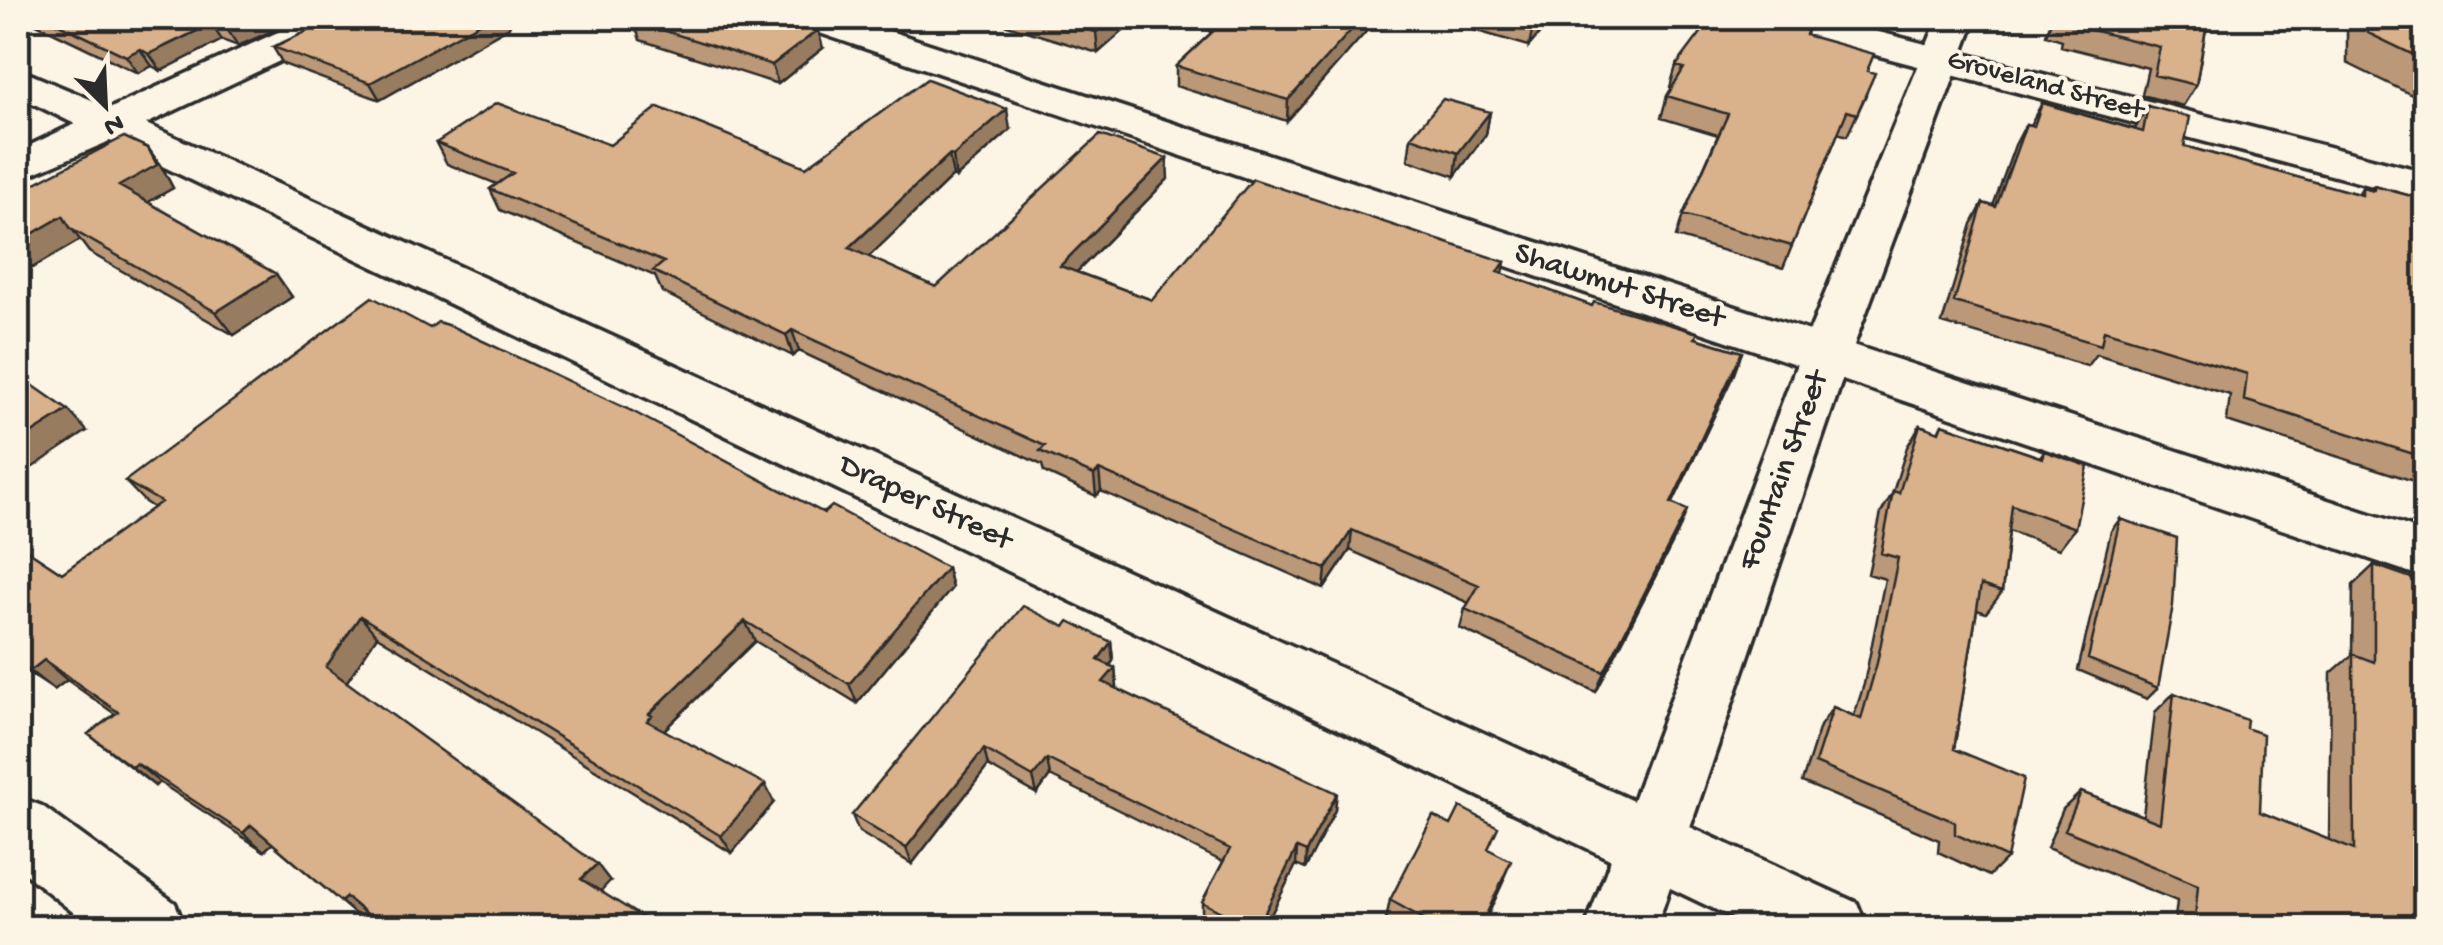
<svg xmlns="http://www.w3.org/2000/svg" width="2443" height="945" font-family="'Gochi Hand',sans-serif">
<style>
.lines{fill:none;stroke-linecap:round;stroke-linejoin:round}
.minor-casing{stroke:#2b2b2b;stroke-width:7}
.tertiary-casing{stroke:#2b2b2b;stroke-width:7}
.minor{fill:#fcf5e5;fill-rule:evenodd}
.tertiary{fill:#fcf5e5;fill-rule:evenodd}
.wall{fill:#bb9877;stroke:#2b2b2b;stroke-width:2.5}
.shaded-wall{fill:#987c61;stroke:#2b2b2b;stroke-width:2.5}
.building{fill:#d9b18a;stroke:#2b2b2b;stroke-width:2.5}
.labels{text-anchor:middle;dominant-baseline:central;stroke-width:8;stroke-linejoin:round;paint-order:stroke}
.far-street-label{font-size:28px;fill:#2b2b2b;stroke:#fcf5e5}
.street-label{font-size:32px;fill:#2b2b2b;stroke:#fcf5e5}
</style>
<rect width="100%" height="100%" fill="#fcf5e5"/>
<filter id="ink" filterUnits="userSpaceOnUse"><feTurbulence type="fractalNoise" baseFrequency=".01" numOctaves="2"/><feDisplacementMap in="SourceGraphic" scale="20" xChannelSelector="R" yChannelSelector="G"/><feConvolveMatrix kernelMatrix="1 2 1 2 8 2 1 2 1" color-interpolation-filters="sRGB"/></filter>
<g filter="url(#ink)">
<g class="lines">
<defs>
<path id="minor" d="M309,18H359L354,26L146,124L1857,903L1867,928H1754L110,141L18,180V151L75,124L18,96V69L111,108Z
M794,18H850L2426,532V578L799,26Z
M1761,18H1824L2426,172V200L1766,26Z"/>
<path id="tertiary" d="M1938,18H1976L1854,345L1656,928H1585L1804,345Z
M18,797L42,806L175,903L185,928H93L18,868Z"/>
</defs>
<use href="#minor" class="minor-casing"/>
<use href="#tertiary" class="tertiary-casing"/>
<use href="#minor" class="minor"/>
<use href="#tertiary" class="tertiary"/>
</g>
<path class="wall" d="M24,18H301L238,46L222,40L161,71L152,66L138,73Z
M984,18H1138L1098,53Z
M1197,18H1378L1287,121L1176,86V66L1211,33Z
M1432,18H1553L1529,46Z
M2052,18H2208L2196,85L2183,106L2142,95L2148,68L2061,46L2062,40L2046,35Z
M2347,18H2426V102L2347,63Z
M634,21L823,48L778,84L640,40Z
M509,27L380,100L283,64L273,47Z
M1806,35L1867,71L1866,95L1847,136L1838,133L1783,268L1676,237L1683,215L1718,135L1661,118L1667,96L1672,88L1670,87L1676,66Z
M2042,103L2135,129L2148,106L2184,146L2358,194L2362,188L2371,190L2374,186L2426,200V485L2227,421L2230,395L2096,354L2087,366L1942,323L1972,224L1983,203L1993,206L2015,145L2026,124L2030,125Z
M1490,112L1486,134L1455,176L1408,160L1411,137Z
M1010,130L956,178L953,176L868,257L936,287L1168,179L1077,272L1152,300L1505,262L1503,274L1592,306L1742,352L1672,504L1679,530L1596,692L1460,628L1465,609L1469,603L1350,550L1324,589L1101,491L1096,496L1044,472L1042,465L799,351L793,356L662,292L655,276L500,210L490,189L497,184L447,164L436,143L610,145L806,167Z
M148,148L164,171L173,188L148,202L276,274L292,297L234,335L89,252L80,240L32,268L18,259V192Z
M430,328L824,513L947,568L952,588L857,703L755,641L664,730L774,802L732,853L377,636L346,682L610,881L366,914L361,919L272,843L264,851L159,782L155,786L88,734L115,714L67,680L54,690L18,666V544L62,573L154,508L145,502L125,481Z
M1942,424L2040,457L2044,451L2075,528L2059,549L2009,531L2002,592L1986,613L1977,610L1954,749L2007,858L1989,876L1938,852L1939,840L1802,782L1820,726L1833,707L1854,716L1864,684L1885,579L1868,574L1881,513L1893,492L1907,447L1920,425L1938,432Z
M2120,519L2158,688L2147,699L2078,670L2111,531Z
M2374,565L2426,928H2174L2177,901L2047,848L2063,809L2081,792L2143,816L2155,712L2174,693L2246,728L2260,812L2329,840L2331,673L2352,655L2353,585Z
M1065,627L1111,642L1113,661L1110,666L1115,668L1117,687L1115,688L1335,810L1305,869L1296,865L1264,928H1221L1202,918V902L1223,862L1050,776L1037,794L988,766L912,864L859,832L852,815Z
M1490,850L1504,880L1482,928H1402L1386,919L1390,900Z"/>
<path class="shaded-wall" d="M254,18H301L238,46L227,29Z
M489,18H512L509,27L380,100L370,83Z
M1113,18H1138L1098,53L1096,32Z
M1362,18H1378L1287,121L1288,100Z
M1540,18H1553L1529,46L1533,26Z
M211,24L222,40L161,71L149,54Z
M818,30L823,48L778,84L772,65Z
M140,49L152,66L138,73L126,56Z
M1007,109L1010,130L956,178L953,156Z
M1490,112L1486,134L1455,176L1458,153Z
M148,148L164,171L173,188L136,209L119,186Z
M949,155L953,176L855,270L849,248Z
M1167,158L1168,179L1062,287L1060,266Z
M63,216L80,240L32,268L18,251V242Z
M276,274L292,297L234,335L216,312Z
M792,330L799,351L793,356L786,335Z
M1742,352L1734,374L1663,524L1671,503Z
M68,410L87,431L18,477V442Z
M1099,470L1101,491L1096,496L1094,475Z
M1687,510L1679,530L1596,692L1604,672Z
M1352,530L1350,550L1324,589L1326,569Z
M947,568L952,588L857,703L849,684Z
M360,616L377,636L344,686L326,667Z
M745,621L755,641L662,732L647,721L649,714Z
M1111,642L1113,661L1100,678L1098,660Z
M44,660L67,680L54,690L30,671Z
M1115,668L1117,687L1106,700L1103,682Z
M984,749L988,766L912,864L906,848Z
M1047,759L1050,776L1037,794L1033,777Z
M136,763L159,782L155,786L132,767Z
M765,784L774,802L732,853L721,836Z
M1337,793L1335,810L1305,869L1306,852Z
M251,825L273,843L264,851L243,833Z
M1297,848L1296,865L1264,928H1257Z
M1511,861L1482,928H1480Z
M597,864L610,881L596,896L581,879Z
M346,897L366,914L361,919L341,902Z"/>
<path class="building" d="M46,18H254L227,29L211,24L149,54L140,49L126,56Z
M336,18H489L370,83L273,47Z
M639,18H778L818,30L772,65L634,21Z
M1048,18H1113L1096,32Z
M1215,18H1362L1288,100L1176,66L1221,24Z
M1503,18H1540L1533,26Z
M1712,18H1810L1806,35L1874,54L1867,71L1875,73L1857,114L1847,111L1792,246L1683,215L1728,114L1667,96L1684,68L1676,66Z
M2065,18H2208L2196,85L2154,75L2160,47L2071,25L2073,20Z
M2368,18H2426V61L2368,33Z
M927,79L1007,109L953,156L949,155L849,248L936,287L1100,135L1167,158L1060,266L1152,300L1253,179L1505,262L1498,272L1592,306L1594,302L1698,333L1695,338L1742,352L1671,503L1687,510L1604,672L1465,609L1479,585L1352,530L1326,569L1099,470L1094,475L1040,451L1045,446L792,330L786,335L653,271L664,262L490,189L513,173L436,143L497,103L610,145L658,107L806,167Z
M1443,99L1490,112L1458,153L1411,137Z
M2042,103L2143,132L2148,106L2190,117L2184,146L2362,195V188L2374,191V186L2426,200V458L2244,400L2247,374L2104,330L2101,345L1954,302L1983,203L1996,207L2026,124L2034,126Z
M124,137L148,148L157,165L119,186L276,274L216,312L71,229L63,216L18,242V192Z
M372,297L430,328L438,322L453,327L632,411L824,513L832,506L947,568L849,684L745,621L649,714L652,716L647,721L765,784L721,836L360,616L326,667L597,864L581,879L659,928H383L346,897L341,902L251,825L243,833L136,763L132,767L88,734L118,712L44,660L30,671L18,663V544L62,573L161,502L125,481Z
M18,375L68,410L18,442Z
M1942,424L2042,458L2044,451L2088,466L2075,528L2012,505L2002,592L1981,585L1954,749L2024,778L2007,858L1955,834V822L1815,763L1833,707L1861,719L1877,663L1898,558L1881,553L1893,491L1899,493L1920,425L1939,432Z
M2120,519L2177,538L2173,605L2158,688L2088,659Z
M2374,565L2426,583V928H2194L2198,885L2065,830L2081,792L2160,823L2174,693L2247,720L2246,728L2263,734L2260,812L2354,850L2353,654L2374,662Z
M1023,606L1065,627L1069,621L1111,642L1098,660L1115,668L1103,682L1337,793L1306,852L1297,848L1257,928H1252L1202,902L1230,849L1047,759L1033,777L984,749L906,848L852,815Z
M1460,807L1498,827L1488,849L1511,861L1480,928H1440L1390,900L1433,816L1451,825Z"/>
</g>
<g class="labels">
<g class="far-street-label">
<text transform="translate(2045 86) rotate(15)">Groveland Street</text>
</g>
<g class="street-label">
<text transform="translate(1619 287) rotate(18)">Shawmut Street</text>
<text transform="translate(1785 471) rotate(-70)">Fountain Street</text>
<text transform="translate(925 504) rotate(25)">Draper Street</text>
</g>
</g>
<rect width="2443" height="945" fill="none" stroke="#fcf5e5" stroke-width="60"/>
<rect x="30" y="30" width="2383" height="885" fill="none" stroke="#2b2b2b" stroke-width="4" filter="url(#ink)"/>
<g transform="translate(105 105) rotate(156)" stroke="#fcf5e5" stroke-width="8" paint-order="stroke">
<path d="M0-8L18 38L0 25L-18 38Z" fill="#2b2b2b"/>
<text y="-15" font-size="28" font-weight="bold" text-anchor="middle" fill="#2b2b2b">N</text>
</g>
</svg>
